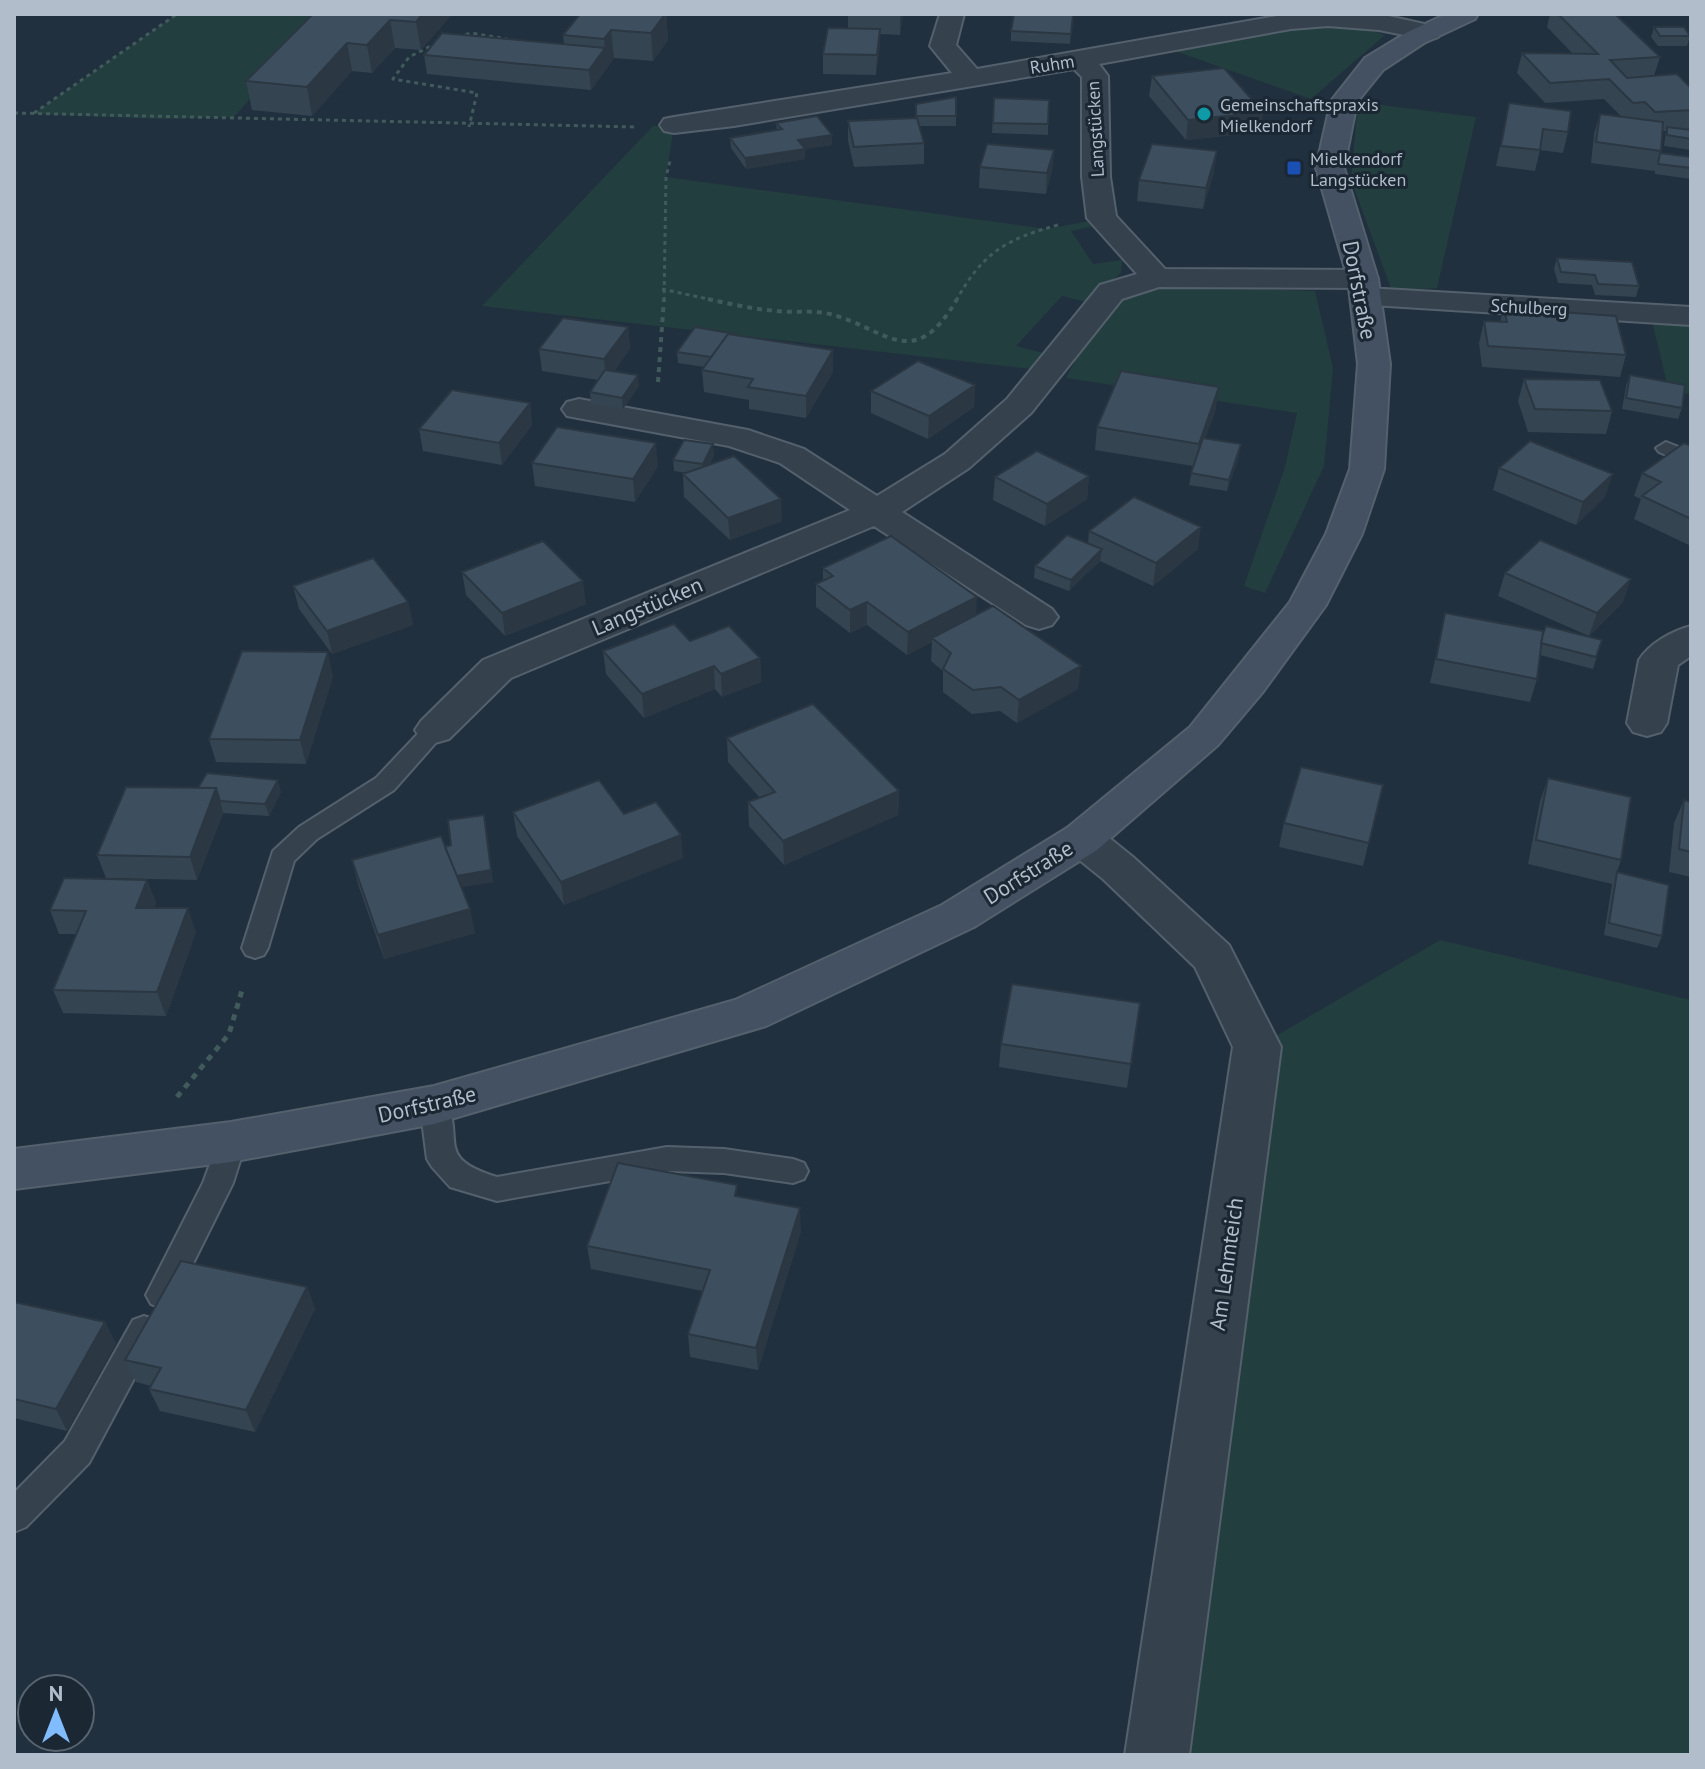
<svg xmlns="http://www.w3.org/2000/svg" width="1705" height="1769" font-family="'PT Sans',sans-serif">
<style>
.green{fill:#233e3f}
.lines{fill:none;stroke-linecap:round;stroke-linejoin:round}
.lane-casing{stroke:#54606c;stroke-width:4}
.street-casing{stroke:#54606c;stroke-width:4}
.secondary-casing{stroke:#54606c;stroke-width:4}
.path-far2{stroke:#415b5c;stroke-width:3;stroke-dasharray:4 4;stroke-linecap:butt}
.path-far1{stroke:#415b5c;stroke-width:4;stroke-dasharray:5 5;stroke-linecap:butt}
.path{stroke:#415b5c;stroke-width:5;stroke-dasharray:6 6;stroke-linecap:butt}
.lane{fill:#35424e;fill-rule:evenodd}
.street{fill:#35424e;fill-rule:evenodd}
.secondary{fill:#435162;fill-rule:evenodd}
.wall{fill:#344451}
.shaded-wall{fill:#2b3742}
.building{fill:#3d4f5e;stroke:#2b3742;stroke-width:2}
.culture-dot{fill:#0f9aa8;stroke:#1b2733;stroke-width:3}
.transit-dot{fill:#1a4fb4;stroke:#1b2733;stroke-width:3}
.labels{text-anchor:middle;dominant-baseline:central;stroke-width:6;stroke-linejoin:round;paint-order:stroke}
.far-street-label{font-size:18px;fill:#b1bdca;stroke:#1b2733}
.far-poi-label{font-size:18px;fill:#b1bdca;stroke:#1b2733;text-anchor:start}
.street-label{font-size:22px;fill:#b1bdca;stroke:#1b2733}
</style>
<rect width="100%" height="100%" fill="#21303e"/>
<path class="green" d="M177,14H324L234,117L162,119L33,114Z
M1354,24L1385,35L1311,99L1175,51L1304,25Z
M1358,102L1476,117L1437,288L1392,291L1351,180Z
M674,125L666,177L1047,229L1089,221L1095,226L1071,231L1093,264L1122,260L1121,273L1086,302L1062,296L1016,346L1043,353L1032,369L482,306L653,126Z
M1162,286L1315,291L1333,368L1324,466L1265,593L1244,586L1285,467L1297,413L1066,378L1077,357L1123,299Z
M1650,313L1691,316V394L1669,392Z
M1440,940L1691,1000V1755H1157L1257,1047Z"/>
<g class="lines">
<defs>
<path id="lane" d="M1666,442L1691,452V466L1659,452L1656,448Z
M435,722L443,724L447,730L394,790L317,839L294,861L268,948L264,955L255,958L246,955L242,948L273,851L299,827L376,778L427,724Z
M434,1094L444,1097C467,1140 432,1157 497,1177L667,1147L724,1149L793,1159L804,1163L808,1171L804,1179L793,1183L724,1173L667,1171L497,1201L450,1187L432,1167L427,1159L420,1105L424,1097Z
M231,1130L241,1134L246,1142L233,1183L173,1304L162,1308L151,1304L146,1295L203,1183L221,1134Z
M144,1316L155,1320L160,1330L89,1463L26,1527L14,1532V1493L65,1441L133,1320Z"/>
<path id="street" d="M940,14H964L956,45L977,69L1288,14H1379L1438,27L1442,32L1438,37L1429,40L1379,30L1328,26L1291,29L1099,64L1108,76L1110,177L1116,216L1165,269L1363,270L1374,272L1378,279L1374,286L1363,288L1159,287L1122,299L1031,413L969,468L902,512L1052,609L1058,617L1052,625L1039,629L1026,625L874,526L511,678L449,739L435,743L421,739L415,730L421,721L483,660L850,510L780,463L729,446L567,416L562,409L567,402L579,399L748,430L804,449L877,496L945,454L1007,399L1100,285L1137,274L1087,218L1082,177V77L1074,69L734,126L674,133L664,131L660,125L664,119L674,117L952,73L930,46Z
M1367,288L1691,307V325L1356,304L1351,297L1356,290Z
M1691,626V656L1678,665L1667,723L1661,732L1647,736L1633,732L1627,723L1639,660C1650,643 1672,631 1691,626Z
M1082,824L1097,828L1133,857L1229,945L1281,1047L1189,1755H1125L1233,1047L1195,967L1103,879L1067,850L1060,839L1067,828Z"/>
<path id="secondary" d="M1446,14H1478L1475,19L1424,43L1383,70L1357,102L1344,168L1378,279L1390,364L1384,469L1362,534L1326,605L1262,693L1218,745L1097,850L974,927L766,1026L434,1124L231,1162L14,1189V1149L231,1122L434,1086L735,1000L942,905L1067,828L1190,727L1290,602L1326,534L1350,469L1358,364L1348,279L1316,168L1331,101L1365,58L1406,33Z"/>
</defs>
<use href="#lane" class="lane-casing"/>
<use href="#street" class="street-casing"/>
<use href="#secondary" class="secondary-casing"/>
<path class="path-far2" d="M458,37L471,33L507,39
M437,43L409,57L393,79L477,93L469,127
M14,113L637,127
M34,113L177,14
M662,289L717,301
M664,301L666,177L670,161
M956,301C982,253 1006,239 1058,225"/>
<path class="path-far1" d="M708,299C730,304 753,309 776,311C792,313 809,310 825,313C884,325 912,377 957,299
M658,382L664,299"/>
<path class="path" d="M177,1097L229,1034L243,987"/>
<use href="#lane" class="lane"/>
<use href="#street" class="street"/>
<use href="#secondary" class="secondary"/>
</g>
<path class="wall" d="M313,14H452L421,50L395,48L372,73L352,71L312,116L252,110L246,81Z
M666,14L668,40L653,61L614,58L591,90L427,74L424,55L564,44L563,35Z
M848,14H903L900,35L880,34L876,75L823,74V54L848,28Z
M1550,14H1558L1660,57L1654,76L1691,88V129L1687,130H1691V150L1664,146L1666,131H1662L1660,153L1691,157V179L1655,174V171L1591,163L1594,134L1600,114L1622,117L1604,99L1545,103L1517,73L1522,53L1573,54L1547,27Z
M1073,15L1070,44L1011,41V31Z
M1654,27L1690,36L1687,46H1658L1651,37Z
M1152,76L1263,112L1260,132L1186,140L1149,96Z
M994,98L1048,124V135L992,133Z
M1509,103L1568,132L1563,153L1540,150L1535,171L1496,166Z
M916,104L956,116V126H919L924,143V164L854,167L848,141V121L916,118Z
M776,123L832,145L805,149V159L746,169L731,148L730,138L777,130Z
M1054,150L1052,170L1046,194L979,188L980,167Z
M1214,172L1203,209L1137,201L1139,180Z
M1557,258L1639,286L1636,297L1595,295L1592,285L1558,283L1554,269Z
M1504,308L1626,355L1620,377L1482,367L1479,343L1484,321L1500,322Z
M628,327L630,349L614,371L639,386L623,409L591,404L590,392L598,380L542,371L539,349Z
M735,335L833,372L806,418L749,409V400L704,392L702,370L704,367L678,363L677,352Z
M1630,375L1682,408L1678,419L1622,409L1626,386Z
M1524,379L1612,411L1606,434L1528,432L1518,401Z
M975,385L974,407L928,439L871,413V391Z
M530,403L532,425L502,465L423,451L419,429Z
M1216,409L1205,438L1239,456L1227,491L1189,485L1193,466L1095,450L1097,427Z
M1691,446V546L1634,519L1641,499L1634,496L1642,473Z
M714,455L709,465L782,521L730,540L684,497L683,474L687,473L674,471L673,460Z
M532,463L658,466L635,502L535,486Z
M1499,468L1605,497L1576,525L1493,490Z
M1089,476L1087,499L1045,526L993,500L995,477Z
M1089,531L1198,549L1153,586L1100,561L1069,591L1034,578L1035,566L1088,544Z
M823,568L976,615L1078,689L1017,723L1000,711L972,714L943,692V671L931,661L932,642L907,655L867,625L850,633L816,607V584L823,581Z
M462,572L586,604L505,636L466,595Z
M1505,573L1623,602L1589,636L1498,596Z
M293,586L408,602L413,625L332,654L299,609Z
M1445,613L1543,631L1602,640L1593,669L1540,655L1537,679L1530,702L1430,683Z
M690,641L760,658L761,682L722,697L715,689L644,718L606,674L603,651Z
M333,676L306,764L216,762L209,739Z
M727,738L899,791L898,815L784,865L749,826L748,802L760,798L728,762Z
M1548,778L1621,860L1617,872L1662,936L1657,948L1604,935L1612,884L1528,864L1540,801Z
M1383,785L1363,866L1279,847L1284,823Z
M126,787L281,792L269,816L223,813L197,880L106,878L97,855Z
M1684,800L1691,802V877L1669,872L1674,823Z
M513,812L624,814L683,858L564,905L517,836Z
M484,815L493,882L461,887L475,933L384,959L358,884L352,860L451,845Z
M147,880L156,903L154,908L196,932L166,1016L63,1013L53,990L76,934H59L50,910Z
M1140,1003L1127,1088L999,1067L1001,1044Z
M737,1196L801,1231L758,1370L690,1357L688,1334L703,1291L591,1269L587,1246Z
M307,1287L315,1309L255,1432L160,1411L149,1389L151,1386L136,1382L125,1360Z
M14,1302L105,1322L116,1344L67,1431L14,1418Z"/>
<path class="shaded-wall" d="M423,14H452L421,50L416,22Z
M665,14H666L668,40L653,61L651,33Z
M900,14H903L900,35Z
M390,20L395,48L372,73L367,45Z
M880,29V48L876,75L877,55Z
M611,30L614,58L607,67L604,39Z
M347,43L352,71L312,116L307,87Z
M605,48L607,67L591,90L589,70Z
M1263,112L1260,132L1186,140L1188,120Z
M832,135V145L805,149V159L746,169L745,158L798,140Z
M1054,150L1052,170L1046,194L1047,173Z
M1217,151L1214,172L1203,209L1206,188Z
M628,327L630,349L606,381L604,359Z
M833,350V372L806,418V396Z
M638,375L639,386L623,409L622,398Z
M975,385L974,407L928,439L929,416Z
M1219,387L1216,409L1195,467L1199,444Z
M530,403L532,425L502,465L499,443Z
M656,443L658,466L635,502L633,479Z
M713,444L714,455L703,475V464Z
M1241,444L1239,456L1227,491L1229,480Z
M1613,474L1605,497L1576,525L1583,502Z
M1089,476L1087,499L1045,526L1047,504Z
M781,499L782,521L730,540L728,518Z
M1201,527L1198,549L1153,586L1156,563Z
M1102,549L1100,561L1069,591L1071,580Z
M1631,579L1623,602L1589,636L1597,613Z
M583,581L586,604L505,636L502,613Z
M977,597L976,620L932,638V642L907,655L908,632Z
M408,602L413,625L332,654L327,631Z
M867,602V625L850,633V610Z
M328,652L333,676L306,764L300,740Z
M760,658L761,682L722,697L721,674Z
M714,666L715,689L644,718L642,694Z
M1081,666L1078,689L1017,723L1019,700Z
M278,780L281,792L269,816L265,804Z
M216,788L223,812L197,880L190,857Z
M899,791L898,815L784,865L783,841Z
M484,815L493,882L457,888L454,876Z
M681,835L683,858L564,905L561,882Z
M147,880L156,903L145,931L136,908Z
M188,908L196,932L166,1016L157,992Z
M470,909L475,933L384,959L378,935Z
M800,1208L801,1231L758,1370L756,1348Z
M307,1287L315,1309L255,1432L246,1410Z
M105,1322L116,1344L67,1431L56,1409Z"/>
<path class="building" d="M313,14H423L416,22L390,20L367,45L347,43L307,87L246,81Z
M580,14H665L651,33L611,30L604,39L563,35Z
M859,14H900V15Z
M1014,14L1073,15L1071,34L1011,31Z
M1558,14H1615L1660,57L1610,60L1627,78L1677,74L1691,88V110L1655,112L1645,102L1633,103L1609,79L1550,83L1522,53L1598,54Z
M1654,27H1684L1690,36H1660Z
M828,28L880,29L877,55L823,54Z
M442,33L605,48L589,70L424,55Z
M1224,68L1263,112L1188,120L1152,76Z
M956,97V116H916V104Z
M994,98L1049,100L1048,124L993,123Z
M1509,103L1571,111L1568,132L1543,129L1540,150L1501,146Z
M1600,114L1663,122L1661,151L1596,142Z
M817,116L832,135L798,140L805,149L745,158L730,138L782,129L776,123Z
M917,118L924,143L854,147L848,121Z
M1667,127L1691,130V139L1667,135Z
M987,144L1054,150L1047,173L980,167Z
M1152,144L1217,151L1206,188L1139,180Z
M1660,153L1691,157V168L1658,164Z
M1557,258L1632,262L1639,286L1598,284L1595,275L1561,272Z
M1504,308L1616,316L1626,355L1488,346L1484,321L1507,322Z
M563,318L628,327L604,359L539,349Z
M695,327L735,334L734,335L728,334L711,357L677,352Z
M728,334L833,350L806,396L748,387L753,379L702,370Z
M918,361L975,385L929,416L871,391Z
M605,370L638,375L622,398L590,392Z
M1121,371L1219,387L1199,444L1097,427Z
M1630,375L1685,385L1682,408L1626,398Z
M1524,379L1600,380L1612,411L1535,409Z
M452,390L530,403L499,443L419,429Z
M557,427L656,443L633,479L532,463Z
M1203,438L1241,444L1229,480L1191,473Z
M684,440L713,444L703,464L673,460Z
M1530,441L1613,474L1583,502L1499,468Z
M1684,443L1691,446V519L1642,496L1661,482L1642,473Z
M1037,451L1089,476L1047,504L995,477Z
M734,456L781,499L728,518L683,474Z
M1134,497L1201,527L1156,563L1089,531Z
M1067,535L1102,549L1071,580L1035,566Z
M891,536L977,597L908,632L867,602L850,610L816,584L833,576L823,568Z
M1540,540L1631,579L1597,613L1505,573Z
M543,541L583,581L502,613L462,572Z
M373,558L408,602L327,631L293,586Z
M993,606L1081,666L1019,700L1001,687L973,690L943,669L951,653L932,638Z
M1445,613L1543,631L1537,679L1436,659Z
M674,624L690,641L729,626L760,658L721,674L714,666L642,694L603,651Z
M1546,626L1602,640L1596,657L1541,643L1543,634Z
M242,651L328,652L300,740L209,739Z
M813,704L899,791L783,841L748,802L775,792L727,738Z
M1301,767L1383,785L1369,843L1284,823Z
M207,773L278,780L265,804L220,801L216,788H198Z
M1548,778L1631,797L1621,860L1536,840Z
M599,780L624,814L656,802L681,835L561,882L513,812Z
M126,787L216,788L190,857L97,855Z
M1684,800L1691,802V852L1679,849Z
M484,815L491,870L457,876L445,847L451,845L448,820Z
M441,836L470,909L378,935L352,860Z
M1617,872L1669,885L1662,936L1609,923Z
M64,878L147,880L136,908H188L157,992L53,990L86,911L50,910Z
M1012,984L1140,1003L1131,1064L1001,1044Z
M618,1163L737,1185L735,1196L800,1208L756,1348L688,1334L710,1270L587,1246Z
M181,1261L307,1287L246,1410L149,1389L161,1368L125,1360Z
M14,1302L105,1322L56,1409L14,1399Z"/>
<circle class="culture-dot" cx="1204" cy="114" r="8"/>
<rect class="transit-dot" x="1286" y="160" width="16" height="16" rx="4"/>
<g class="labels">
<g class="far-street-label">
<text transform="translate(1052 64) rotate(-9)">Ruhm</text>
<text transform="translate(1095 129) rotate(-93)">Langstücken</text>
<text transform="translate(1529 307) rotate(3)">Schulberg</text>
</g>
<g class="far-poi-label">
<text x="1220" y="104">Gemeinschaftspraxis<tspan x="1220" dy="21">Mielkendorf</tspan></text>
<text x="1310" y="158">Mielkendorf<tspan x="1310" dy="21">Langstücken</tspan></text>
</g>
<g class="street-label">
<text transform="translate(1360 290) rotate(79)">Dorfstraße</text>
<text transform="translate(647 606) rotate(-23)">Langstücken</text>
<text transform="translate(1028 872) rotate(-32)">Dorfstraße</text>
<text transform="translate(427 1104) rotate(-13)">Dorfstraße</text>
<text transform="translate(1226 1264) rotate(-82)">Am Lehmteich</text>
</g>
</g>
<rect width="1705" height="1769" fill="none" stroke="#b1bdca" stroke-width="32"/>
<g transform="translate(56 1713)"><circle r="38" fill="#1b2733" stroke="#57636f" stroke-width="2"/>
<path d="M0-6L14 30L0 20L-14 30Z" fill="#81bcff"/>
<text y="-12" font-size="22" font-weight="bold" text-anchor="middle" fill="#b1bdca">N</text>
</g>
</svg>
